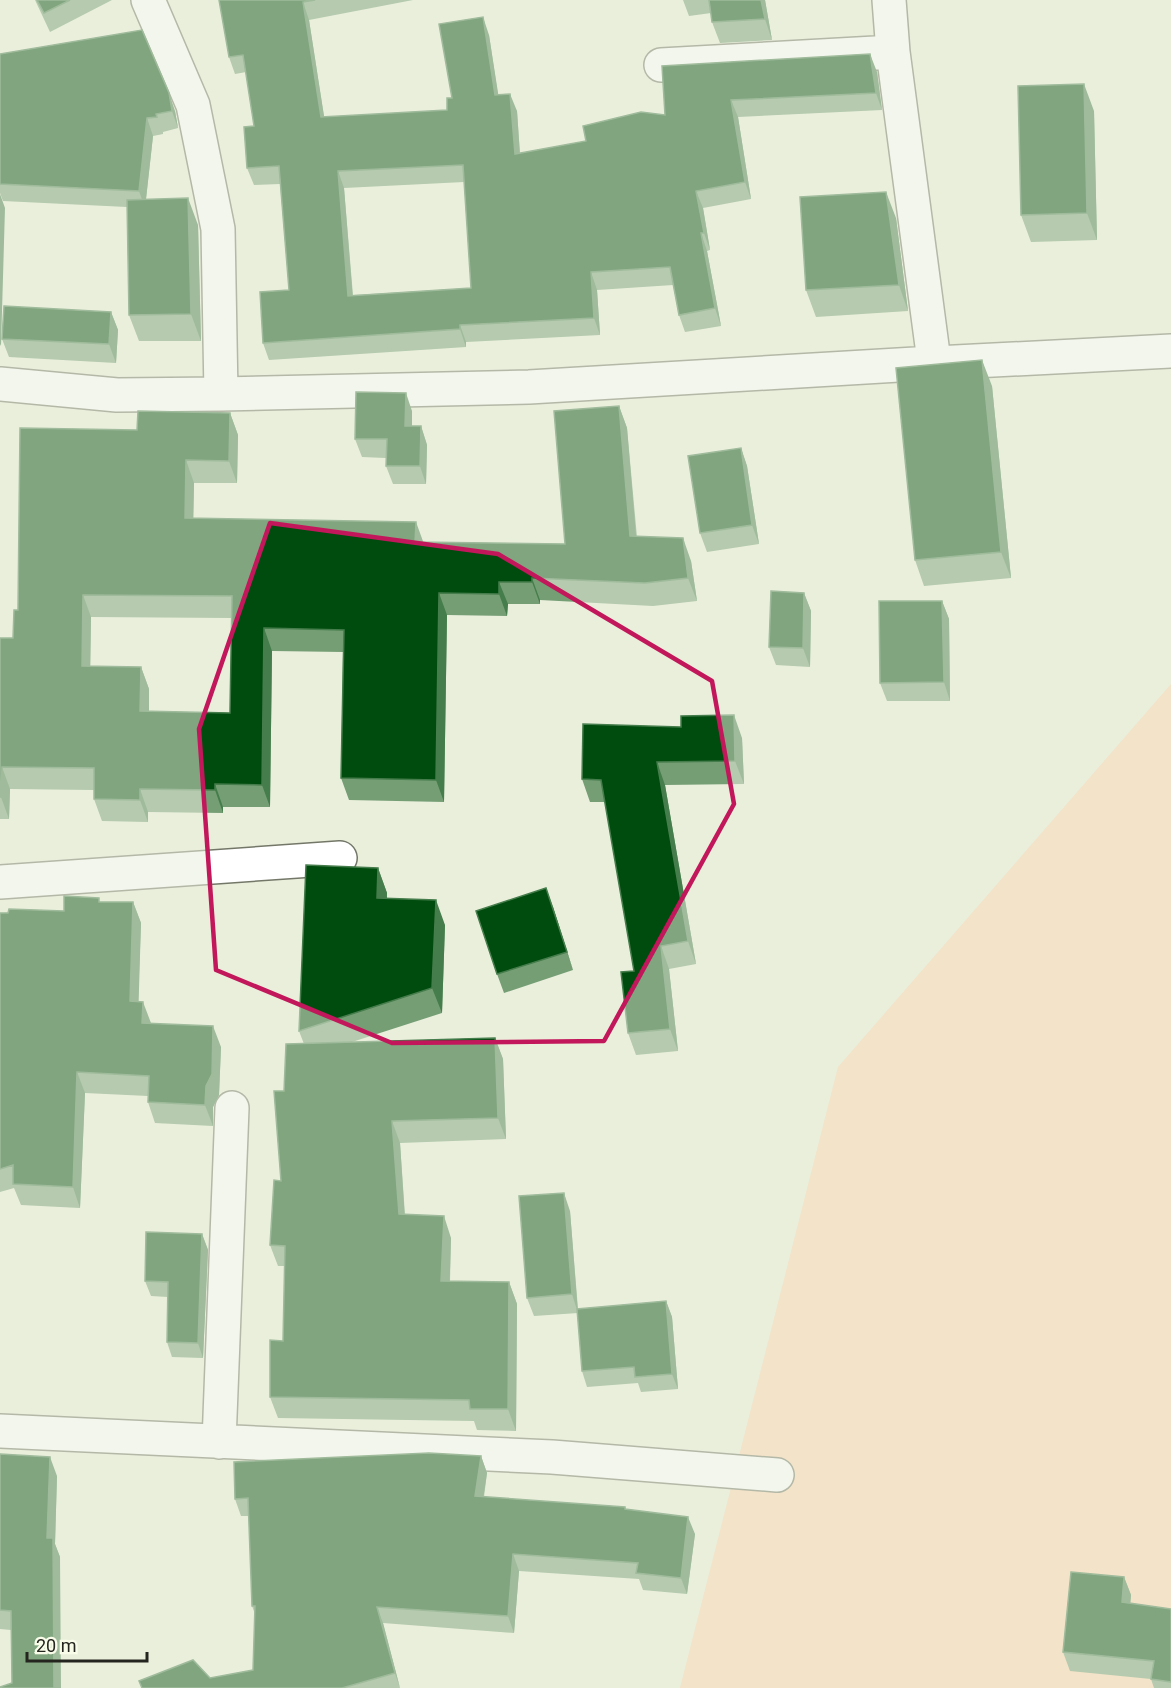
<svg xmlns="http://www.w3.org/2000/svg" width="1171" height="1688" font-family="Roboto,sans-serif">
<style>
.green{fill:#fed4b0}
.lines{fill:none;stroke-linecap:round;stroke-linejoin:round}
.minor-casing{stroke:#737767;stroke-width:36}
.minor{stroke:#fff;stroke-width:33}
.wall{fill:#759e75;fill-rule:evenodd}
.shaded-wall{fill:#467d4c}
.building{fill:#004c0e;stroke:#467d4c;stroke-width:1.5;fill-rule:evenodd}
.marked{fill:none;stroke:#c2185b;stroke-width:4.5;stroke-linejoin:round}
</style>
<rect width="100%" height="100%" fill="#eaefdc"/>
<path class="green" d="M1171,684V1688H680L838,1067Z"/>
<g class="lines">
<defs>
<path id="minor" d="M148,0L193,105L218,229L221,394
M889,0L893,52
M936,363L1171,351
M0,384L117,395L221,394L529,387L932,363V346L893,52L661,65
M0,882L340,858
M0,1431L552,1457L777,1475
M219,1442L232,1108"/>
</defs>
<use href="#minor" class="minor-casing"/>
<use href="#minor" class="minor"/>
</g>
<path class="wall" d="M35,0H112L50,32Z
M219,0H413L309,20L324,117L447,110L452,98L489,35L498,95L517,111L520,153L586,141L665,115L662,66L877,72L882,110L738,117L751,199L703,208L710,250L707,251L721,326L685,332L679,315L673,285L597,290L600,335L466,342V347L269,360L263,343L289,290L280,184L254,185L247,168L254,126L246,72L235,74L229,57ZM464,182L471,288L353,295L344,188Z
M683,0H765L772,40L720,43L712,22L711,13L689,16Z
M0,54L175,111L178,128L163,132V134L153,136L146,199L198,225L201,341H139L129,315L127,207L3,201L0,193Z
M1094,111L1097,240L1031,242L1021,215Z
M896,218L908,311L816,317L806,290Z
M111,312L118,330L116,363L9,357L2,339Z
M992,386L1011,578L924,586L915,560Z
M619,406L627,428L637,537L691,561L697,601L653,606L540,600V604H508L507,616L447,615L444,802L349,800L341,778L343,652L272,651L270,807H223V813L148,812V822L102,821L94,799V790L10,789L9,819H0V638H13L18,610L137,430L230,413L238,435L237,483H194L193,518L423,542L565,544ZM91,617L232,618L230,713L149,711V689L141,667L90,666Z
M412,411V426H421L427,445L426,484H393L386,466V458L362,457L355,439Z
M741,448L747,466L759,544L707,552L700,533Z
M804,593L811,611L810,667L776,665L769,647Z
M942,601L949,619L950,701H887L880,683Z
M742,738L744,784L665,785L696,964L669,969L678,1051L636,1055L628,1033L634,971L605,802H590L582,779Z
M378,868L387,893V898L445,925L442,1013L352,1042L495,1038L503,1059L506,1139L400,1143L405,1215L451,1238L450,1282H509L517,1304L516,1431L477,1430L474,1421L278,1418L270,1397L283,1341L285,1266H278L270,1245L281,1181L284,1091L304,1044L299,1031Z
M100,902H133L141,923L138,1002L151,1024L221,1047L219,1095L213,1107V1126L155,1123L148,1102V1096L85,1093L80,1208L21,1205L14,1188L0,1192V913L64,911Z
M553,907L573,970L504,993L497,974Z
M570,1211L578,1309L666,1301L672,1317L678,1389L641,1392L638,1383L587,1387L582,1371L578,1313L534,1316L527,1298Z
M202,1234L208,1250L203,1358L172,1357L167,1342L168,1297L151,1296L145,1281Z
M0,1454L57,1476L55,1544L60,1557L12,1683L11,1630L0,1629Z
M481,1456L487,1473L484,1497L625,1507L626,1509L695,1534L687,1594L643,1590L639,1579L519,1571L514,1633L383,1623L400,1688H142L210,1678L253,1670L255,1614L252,1606L249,1516H241L235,1499Z
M1124,1577L1131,1595L1130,1603L1171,1609V1688H1154L1151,1679L1070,1671L1063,1652Z"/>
<path class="shaded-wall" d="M761,0H765L772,40L765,19Z
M303,2L309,20L327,135L321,117Z
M483,17L489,35L501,112L495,95Z
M870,54L877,72L882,110L876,93Z
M1084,84L1094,111L1097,240L1087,213Z
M169,93L175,111L178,128L172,111Z
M510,94L517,111L521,171L515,154Z
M731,100L738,117L751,199L745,182Z
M147,118L153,136L145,208L139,191Z
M338,171L344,188L354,313L348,296Z
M696,191L703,208L710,250L704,233Z
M886,192L896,218L908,311L899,285Z
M0,194L5,208L1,346L0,344Z
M188,198L198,225L201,341L191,314Z
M701,233L707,251L721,326L715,308Z
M591,272L597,290L600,335L594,318Z
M111,312L118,330L116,363L109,344Z
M460,325L466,342V347L460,329Z
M982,360L992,386L1011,578L1001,552Z
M406,393L412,411V445L405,426Z
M619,406L627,428L638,559L630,536Z
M230,413L238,435L237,483L229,461Z
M421,426L427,445L426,484L420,466Z
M741,448L747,466L759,544L752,525Z
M186,460L194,483L193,540L185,518Z
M416,522L424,544L415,542Z
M683,538L691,561L697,601L688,578Z
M532,578L540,600V604L532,582Z
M499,582L508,604L507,616L499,594Z
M439,593L447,615L444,802L436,780Z
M804,593L811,611L810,667L803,648Z
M83,595L91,617L90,688L82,666Z
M942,601L949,619L950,701L944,682Z
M264,628L272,651L270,807L262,785Z
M141,667L149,689V734L140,711Z
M734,715L742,738L744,784L735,761Z
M657,762L665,785L696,964L688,941Z
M2,767L10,789L9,819L1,797Z
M215,784L223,807V813L215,790Z
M140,789L148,812V822L140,800Z
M378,868L387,893L386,923L377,898Z
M546,888L553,907L573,970L567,952Z
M436,900L445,925L442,1013L432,988Z
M133,902L141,923L138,1022L130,1001Z
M661,946L669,969L678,1051L670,1029Z
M143,1002L151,1023L150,1044L142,1023Z
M213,1026L221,1047L219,1095L213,1107V1126L205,1105L206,1086Z
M495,1038L503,1059L506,1139L498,1118Z
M77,1072L85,1093L80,1208L73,1187Z
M392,1121L400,1143L406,1236L399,1214Z
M564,1193L570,1211L578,1313L572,1294Z
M444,1216L451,1238L449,1303L441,1281Z
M202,1234L208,1250L203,1358L198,1343Z
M509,1282L517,1304L516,1431L508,1409Z
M666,1301L672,1317L678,1389L672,1374Z
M481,1456L487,1473L481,1513L475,1496Z
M50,1457L57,1476L55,1544L60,1557L61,1688H54L47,1538Z
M688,1517L695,1534L687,1594L681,1578Z
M513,1554L519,1571L514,1633L508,1616Z
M1124,1577L1131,1595L1129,1620L1122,1602Z
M377,1607L383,1623L400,1688L395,1673Z"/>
<path class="building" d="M37,0H70L44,13Z
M219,0H315L303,2L321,117L447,110V98H452L439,24L483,17L495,95L510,94L515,154L586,141L583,126L641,112L665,115L662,66L870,54L876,93L731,100L745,182L696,191L704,233H701L715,308L679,315L670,267L591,272L594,318L460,325V329L263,343L260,292L289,290L279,166L247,168L244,127L254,126L243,55L229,57ZM463,165L471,288L348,296L338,171Z
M709,0H761L765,19L712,22Z
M142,30L169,93L172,111L156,114L157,117L147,118L139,191L0,184V54Z
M1084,84L1087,213L1021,215L1018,86Z
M886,192L899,285L806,290L800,197Z
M188,198L191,314L129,315L127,200Z
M4,306L111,312L109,344L2,339Z
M982,360L1001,552L915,560L896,368Z
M356,392L406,393L405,426H421L420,466H386L387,439H355Z
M619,406L630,536L683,538L688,578L645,583L532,578V582H499V594L439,593L436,780L341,778L344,630L264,628L262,785L215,784V790L140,789V800L94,799V768L2,767L1,797H0V638H13L14,610H18L20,428L137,430L138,411L230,413L229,461L186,460L185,518L416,522L415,542L565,544L554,411ZM83,595L232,596L230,713L140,711L141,667L82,666Z
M741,448L752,525L700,533L688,456Z
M771,591L804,593L803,648L769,647Z
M879,601H942L944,682L880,683Z
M734,715L735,761L657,762L688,941L661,946L670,1029L628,1033L621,972L634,971L601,780L582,779L583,724L681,727V716Z
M306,865L378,868L377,898L436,900L432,988L299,1031Z
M546,888L567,952L497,974L476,911Z
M64,896L99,898V902H133L130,1001L143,1002L142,1023L213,1026L212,1074L206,1086L205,1105L148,1102L149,1076L77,1072L73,1187L13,1184V1165L0,1169V913H8L9,909L64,911Z
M495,1038L498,1118L392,1121L399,1214L444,1216L441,1281L509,1282L508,1409H470L469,1400L270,1397V1340L283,1341L285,1246L270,1245L274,1180L281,1181L274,1091H284L286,1044Z
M564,1193L572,1294L527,1298L519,1196Z
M146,1232L202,1234L198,1343L167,1342L168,1282L145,1281Z
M666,1301L672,1374L635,1377L634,1367L582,1371L577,1309Z
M429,1453L481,1456L475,1496L625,1507V1509L688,1517L681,1578L636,1573L638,1563L513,1554L508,1616L377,1607L395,1673L342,1688H142L139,1681L193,1660L210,1678L253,1670L255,1606H252L248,1498L235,1499L234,1462Z
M0,1454L50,1457L47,1538H53L54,1688H0V1687L12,1683L11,1611L0,1610Z
M1071,1572L1124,1577L1122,1602L1171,1609V1682L1151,1679L1154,1661L1063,1652Z"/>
<path d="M0 0H1171V1688H0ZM270,523L498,554L712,681L734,804L604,1041L392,1043L216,970L199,729Z" fill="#eaefdc" fill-opacity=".55" fill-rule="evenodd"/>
<path class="marked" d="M270,523L498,554L712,681L734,804L604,1041L392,1043L216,970L199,729Z"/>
<path d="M27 1652v9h120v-9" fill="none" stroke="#24251e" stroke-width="3"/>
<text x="36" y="1652" font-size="18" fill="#24251e" stroke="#f8fce9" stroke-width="4.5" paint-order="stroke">20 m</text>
</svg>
